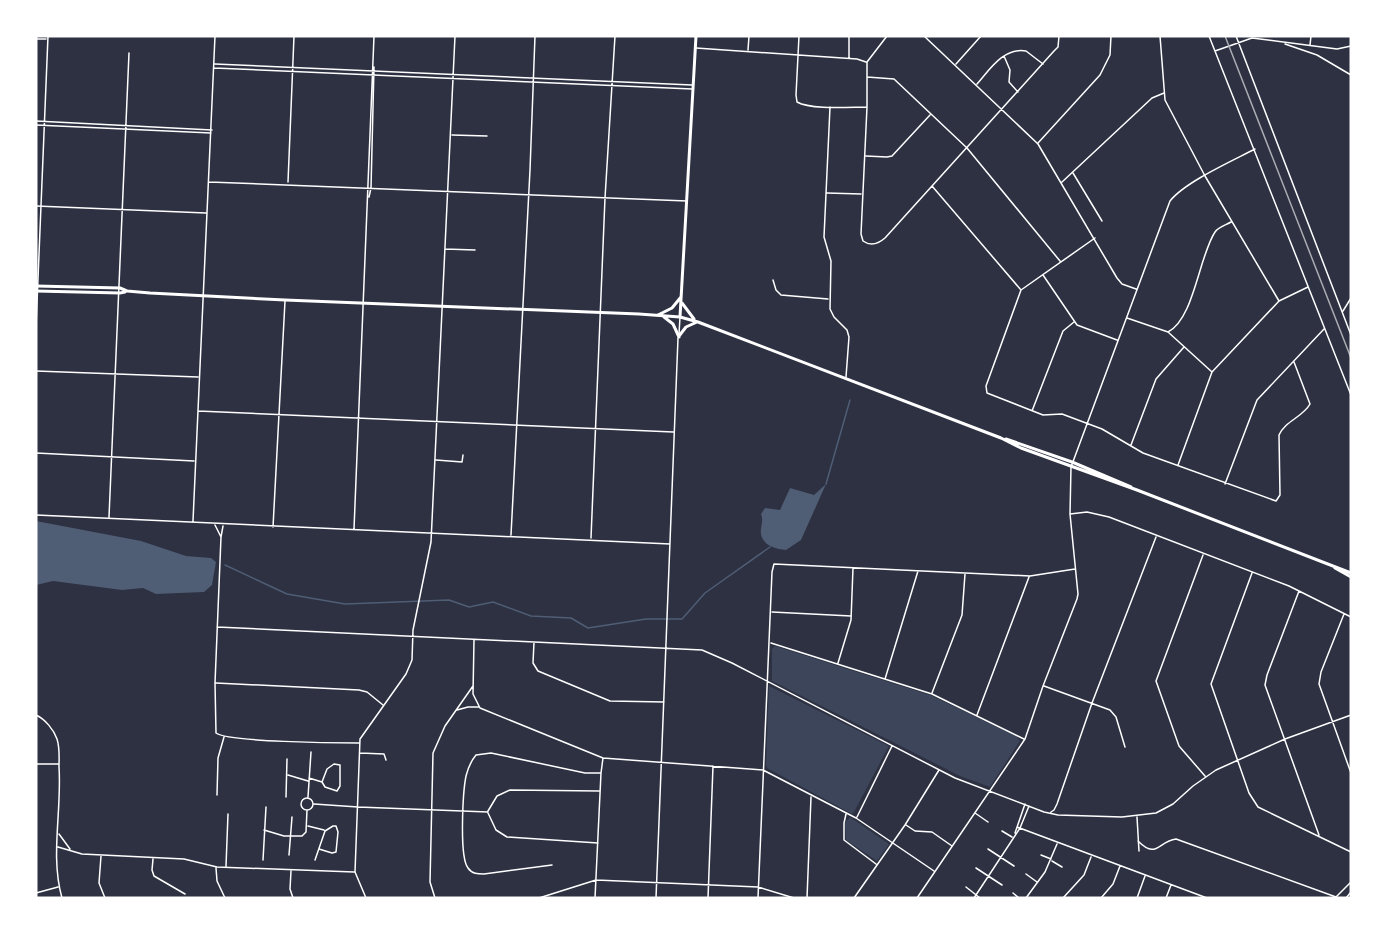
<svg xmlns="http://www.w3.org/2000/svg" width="1387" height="934" font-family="Mulish,sans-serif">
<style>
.green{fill:#3c4559}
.water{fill:#4f5d75}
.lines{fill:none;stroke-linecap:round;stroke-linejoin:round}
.stream{stroke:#4f5d75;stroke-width:1.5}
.minor{stroke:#fff;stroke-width:1.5}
.trunk{stroke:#fff;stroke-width:3}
.rail{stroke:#abadb3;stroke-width:1.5}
</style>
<rect width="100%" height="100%" fill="#2d3142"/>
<path class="green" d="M775,646L930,695L1016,736L1020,741L990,787L960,776L772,681V649Z
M769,686L889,746L854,812L852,814L767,768L766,764Z
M850,817L889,844L877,861L846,840L845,823Z"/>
<path class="water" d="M826,484L801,540L786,550C776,549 763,546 761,534C760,527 764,521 761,514L765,508L780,510L790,488L814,495Z
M36,521L141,541L186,556L211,558L216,562L212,585L204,592L156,594L143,588L122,590L53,581L36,585Z"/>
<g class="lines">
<path class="stream" d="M826,484L850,400
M225,565L287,594L345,604L449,600L469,607L493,602L531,616L571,618L588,628L646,619H682L705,593L770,547"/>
<path class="minor" d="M799,36L796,95L797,102C811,110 850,107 867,107
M887,36L867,62V107L861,234L863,241C870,246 878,244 885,238L1054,51L1058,47L1059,36
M924,36L1038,144L1117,278L1122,284L1136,289
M1160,36L1165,100L1205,176L1279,301
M1209,36L1351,395
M1236,36L1351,335
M36,39H46
M1285,44L1317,55L1351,75
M1310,45L1311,36
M696,48L857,59L866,62
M748,50L749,36
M1215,51L1252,38L1337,49L1351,46
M1004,56L1010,70L1009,82L1018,92
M849,58V36
M215,64L692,85
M956,64L981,36
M214,68L692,89
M867,77L894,79L967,148L1060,261
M977,84C990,69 1004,47 1026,51L1043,64
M830,107L824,237L831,261L830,309L834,317L847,330L849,337L846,377
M36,121L212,130
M36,125L211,133
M452,135L487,136
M1038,143L1100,75L1110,55L1111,36
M866,156L887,157L892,156L930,115
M1073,173L1102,221
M209,182L687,201
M288,182L294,36
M1062,182L1152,98L1164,93
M932,186L1021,290
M827,193L861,194
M369,197L371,188L374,67
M36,206L206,213
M1095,238L1021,290L986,386L987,393L1043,415L1062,414L1102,429L1143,453L1276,501L1280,495L1279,435C1285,421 1303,417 1310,404L1294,362
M445,249L475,250
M1043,275L1077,325L1117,340
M773,280L776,290L781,295L828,299
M1343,311L1351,298
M1127,318L1168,332L1212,372
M36,327L48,36
M1168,332C1194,319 1199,256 1215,232C1218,227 1226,225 1231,222
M679,334L680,317
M36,371L198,377
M198,411L673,432
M1032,411L1063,331L1074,322
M1131,445L1156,379L1184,347
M36,453L194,461
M436,460L462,462L463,455
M1178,465L1212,372L1279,301L1308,287
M1225,484L1257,400L1324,329
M1070,514L1087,512L1109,517L1289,586L1351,617
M36,515L670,544
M109,517L129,53
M193,521L215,36
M215,525L221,537
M223,526L221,537L215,683L216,733C228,742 337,743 359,743
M273,527L285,301
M354,529L374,36
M511,535L530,170L535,36
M591,538L605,198L615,36
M1203,555L1156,681L1179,746L1205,776
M1252,573L1211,684L1249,793L1258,807L1351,852
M1299,591L1267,675L1265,685L1319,835
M772,612L851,616
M1344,614L1321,672L1319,684L1351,773
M217,627L702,650L732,663L955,778L1044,812L1058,815L1122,817L1156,813L1173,804L1193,786L1216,770L1285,739L1351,715
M474,640L473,694L480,708L603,758L763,770L856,818L934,871
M534,642L533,663L538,671L610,701L664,702
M771,643L932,694L1024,739
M838,663L851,620L853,568
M885,679L918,571
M216,683L359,690L367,692L383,705
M1044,686L1110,710L1116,717L1125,747
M932,693L962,615L965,574
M457,710L468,707H479
M36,715C45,719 54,730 57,739C60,748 59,758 59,767C62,811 50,856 62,898
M977,715L1029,577
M360,753L384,754L386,760
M36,764H59
M288,775L308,781
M309,778L322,782L325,787L337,791L340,786V765L334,764L327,769L322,782
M217,795L218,758L224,737
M286,797L287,759
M308,797L311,752
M301 804a6 6 0 1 1 12 0a6 6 0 1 1-12 0Z
M314,804L358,807L488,812
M488,811L497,796L510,790L599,791
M1051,812L1054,810L1057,804L1092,703L1156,537
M488,813L496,830L507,837L598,843
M975,813L988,822
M846,814L844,823V840L876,864
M857,817L892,746
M1137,817L1139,851
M906,825L915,831L932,832L952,846
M308,826L324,830
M1017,827L1207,898
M264,830L284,836H302L306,832L307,810
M1002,831L1012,837
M1015,833L1025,804
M59,834L70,849
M1138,841C1157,860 1158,841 1176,839L1336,897
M58,847L82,854L184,859L217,867L354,872
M988,849L1014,866
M289,855L292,817
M1041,855L1051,859
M101,856L99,883L105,898
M153,859L152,870L154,876L185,894
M263,860L266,807
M315,860L325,831L333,826H336L338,832L336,852L332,853L319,849
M1052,861L1062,867
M552,865L484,874C478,874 472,874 468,868C459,857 463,791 466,776C468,768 471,761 476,755L491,753L585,773H601
M226,866L228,814
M216,868L217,881L225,898
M976,868L1002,885
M291,871L290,889L293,898
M1026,874L1037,882
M966,887L980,898
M36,893L58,887
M1013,893L1019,898
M366,898L355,872L360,739L406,674L412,660L413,630L431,542L455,36
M435,898L430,882L433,753L445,726L473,686
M539,898L596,880L758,887L794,898
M595,898L601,773L603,758
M656,898L678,338
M708,898L713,766
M758,898L772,572L774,564L1030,576L1075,569
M807,898L811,797
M854,898L905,825L939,770
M917,898L1025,739L1043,686L1077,599L1078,594L1070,514L1071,467L1170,201C1185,182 1232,161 1255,149
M974,898L1020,828L1029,806
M1026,898L1045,872L1057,844
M1063,898L1084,875L1091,857
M1101,898L1113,884L1120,866
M1137,898L1145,876
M1166,898L1171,885
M1335,898L1351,882
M1346,898L1351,892"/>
<path class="trunk" d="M36,286L120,288L127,291L150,293L285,300L639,314L680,317L698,322L1001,438L1021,448L1137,490L1351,573
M36,291L120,293L125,292
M682,303L694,319
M658,315L672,308L681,297
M664,317L673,324L679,337
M680,317L696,36
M679,336L686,327L697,322
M1006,439L1072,462L1131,487
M1335,568L1351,577"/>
<path class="rail" d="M1225,36L1351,358"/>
</g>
<rect width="1387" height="934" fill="none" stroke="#ffffff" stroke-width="75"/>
</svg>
